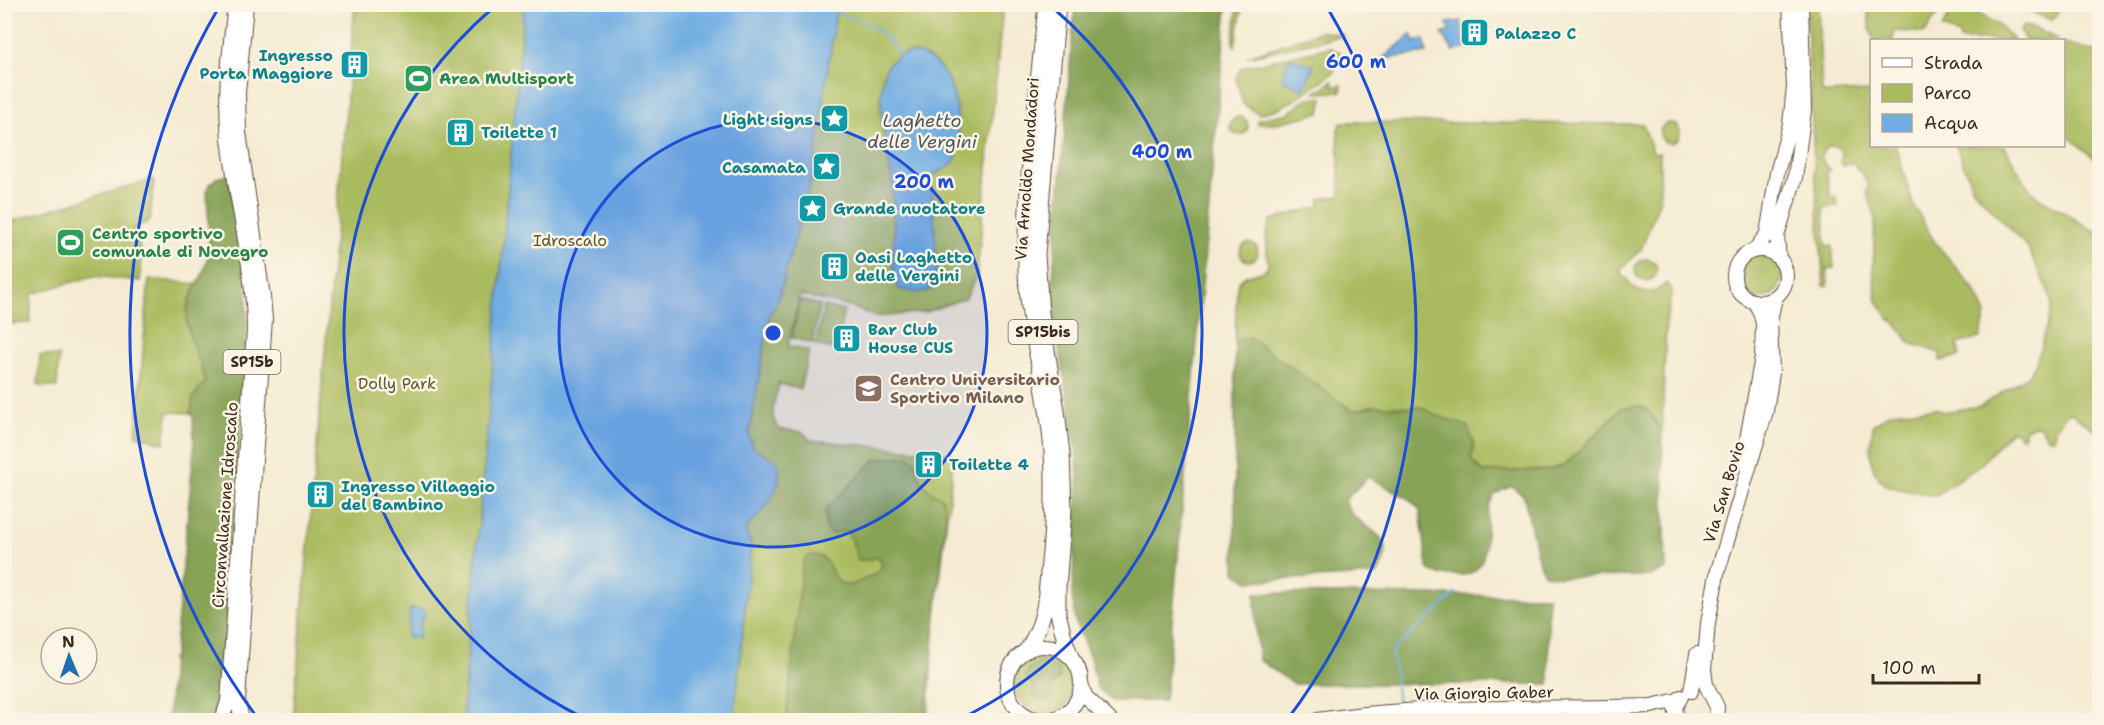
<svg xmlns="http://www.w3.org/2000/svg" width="2104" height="725" font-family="'Shantell Sans',sans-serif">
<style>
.green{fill:#aabb5f;stroke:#72723e;stroke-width:1.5}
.forest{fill:#87a356;stroke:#61663a;stroke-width:1.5}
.water{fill:#71ade2;stroke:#566c80;stroke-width:1.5}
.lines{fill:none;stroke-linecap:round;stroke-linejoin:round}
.stream{stroke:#71ade2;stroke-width:2}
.major-casing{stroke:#574739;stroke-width:16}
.highway-casing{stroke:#574739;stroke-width:17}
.major{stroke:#fff;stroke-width:14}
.highway{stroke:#fff;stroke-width:15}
.ring{fill:none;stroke:#1d4ed8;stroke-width:3}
.labels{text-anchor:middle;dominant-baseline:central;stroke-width:5;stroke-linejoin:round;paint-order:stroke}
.shield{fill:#fcf5e5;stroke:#75675a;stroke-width:1.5}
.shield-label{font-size:15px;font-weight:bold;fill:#3b2a1e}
.culture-label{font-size:16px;font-weight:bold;fill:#0d838f;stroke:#fcf5e5;text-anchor:start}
.leisure-label{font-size:16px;font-weight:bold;fill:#27864d;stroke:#fcf5e5;text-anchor:start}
.street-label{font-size:16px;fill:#3b2a1e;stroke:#fcf5e5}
.park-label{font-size:16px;fill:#5c5632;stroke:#fcf5e5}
.education-label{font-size:16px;font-weight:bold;fill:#785e54;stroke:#fcf5e5;text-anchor:start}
.water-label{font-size:18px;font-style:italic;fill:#4e5863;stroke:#fcf5e5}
.centre{fill:#1d4ed8;stroke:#fcf5e5;stroke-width:3}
.ring-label{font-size:18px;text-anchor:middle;font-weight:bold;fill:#1d4ed8;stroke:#fcf5e5;stroke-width:5;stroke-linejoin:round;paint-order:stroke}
</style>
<rect width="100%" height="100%" fill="#fcf5e5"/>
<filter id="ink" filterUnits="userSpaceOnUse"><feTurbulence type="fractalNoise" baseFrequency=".0167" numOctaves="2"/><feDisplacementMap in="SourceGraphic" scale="12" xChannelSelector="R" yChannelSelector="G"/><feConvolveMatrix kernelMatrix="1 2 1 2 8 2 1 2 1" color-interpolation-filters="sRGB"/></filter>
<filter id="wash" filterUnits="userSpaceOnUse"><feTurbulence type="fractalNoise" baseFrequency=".008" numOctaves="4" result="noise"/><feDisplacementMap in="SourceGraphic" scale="24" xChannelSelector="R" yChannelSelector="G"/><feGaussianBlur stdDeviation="1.35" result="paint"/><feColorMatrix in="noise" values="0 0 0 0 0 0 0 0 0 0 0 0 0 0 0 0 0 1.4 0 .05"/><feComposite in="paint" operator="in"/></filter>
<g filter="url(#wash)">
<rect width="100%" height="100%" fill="#f5ebd2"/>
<path class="green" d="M1893,4H1943V5L1925,33L1895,31L1893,40H1874L1869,26L1868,8Z
M355,5H1003L977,274L966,298L925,312L876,317L852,307L800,295L788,346L809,351L800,389L780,384V381C776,397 767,415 779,429L803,432L810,440L954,454L934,635L928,720H293Z
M1238,5H1243L1235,46L1233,42Z
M1806,5H1818L1822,93L1871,91L1872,146H1896L1913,204L1934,241L1974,289L1986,314L1980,338L1957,344L1960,356L1940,361V353L1910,343L1892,319L1890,320L1877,301L1873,272L1875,214L1866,192L1868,186L1862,172L1857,170L1854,162L1843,166L1841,163L1842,152C1838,145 1831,144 1825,149L1821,156L1824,163L1830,170L1826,173L1831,197L1836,196L1838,206L1824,207L1826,246H1832L1834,268L1827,269L1828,286H1824L1814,160Z
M1963,5L1999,25L2013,40H1960L1959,35L1942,28C1947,19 1952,7 1963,5Z
M2023,5H2037L2039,8L2040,5H2063L2052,20L2035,14L2022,7Z
M2023,26L2035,28L2058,40H2025L2020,31Z
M1321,31L1345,35L1246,57Z
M2064,43L2099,52V162L2064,133Z
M1329,47L1341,53L1333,73L1294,100L1277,109L1259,114L1243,104L1236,78L1241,68Z
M1333,81V86L1342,85L1341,92L1315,93Z
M1308,98H1323L1320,113L1277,123L1258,124L1257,120L1288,113Z
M1230 126a9 9 0 1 1 18 0a9 9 0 1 1-18 0Z
M1342,122L1643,124L1653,153H1660V199L1641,250C1633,254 1629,264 1622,267L1621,275C1628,277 1627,280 1631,285C1641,297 1657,293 1666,283L1672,289L1666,323L1662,430L1646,409L1622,408L1565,465L1549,470L1483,472L1471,460L1474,444L1466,426L1435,415L1421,407L1371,406L1353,411L1249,337L1235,341L1237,286C1243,274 1250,274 1263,272L1268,266L1266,235L1271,220L1320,206V199L1340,196L1338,129Z
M1660 133a10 10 0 1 1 20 0a10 10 0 1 1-20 0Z
M1956,146H2004L2026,184L2035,195L2091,229L2099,232V433L2071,413H2067L2055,429L2054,439L2047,437L2040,426L2034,425L2025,430L2023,438L2012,430L1980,465L1935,496C1925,494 1891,489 1885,484C1867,470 1869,444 1874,424L1891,412L1937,408L1943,412L1981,406L2027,377L2036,363L2052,307L2050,295L2028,248L1973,189Z
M154,179L150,221L134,228L142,256L140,281L93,276L32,294L30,323L5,324V223Z
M1240 252a9 9 0 1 1 18 0a9 9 0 1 1-18 0Z
M1738 276a22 22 0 1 1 44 0a22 22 0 1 1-44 0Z
M1635 270a11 11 0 1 1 22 0a11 11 0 1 1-22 0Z
M149,279L196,284L197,287C171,326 201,346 205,382L193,397L191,413L168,412L164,443L136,435Z
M800,300L820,305L812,343L792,338Z
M824,306L844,311L835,349L815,345Z
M40,355L59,356L57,387L38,386Z
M1013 682a31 31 0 1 1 62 0a31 31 0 1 1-62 0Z"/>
<path class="forest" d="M1075,5H1227L1165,701H1112L1097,687L1091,661L1076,624L1072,596L1078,476L1076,447L1051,299Z
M229,175L247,292V329L222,690L213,720H168L172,658H174L194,449L193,416L191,413L193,397L205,382C202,357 184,337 187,310C189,293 201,283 205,267C212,245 207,211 207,188L216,178Z
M1249,337L1352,411L1371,406L1421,407L1435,415L1467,426L1474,444L1471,460L1483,472L1549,470L1565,465L1622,408L1638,406L1646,409L1662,430L1666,569L1651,576L1560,577L1544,574L1538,559L1524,496L1511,486L1495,494C1492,499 1489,505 1488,511C1484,537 1492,578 1455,575C1445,575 1436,576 1428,569L1420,510L1408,498L1368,477L1345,500C1347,505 1349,512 1354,516C1378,538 1398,538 1377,575L1248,581L1235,572V341Z
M908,456L916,461C918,483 925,488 943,499L946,515L925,720H786L802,566L806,557C835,546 826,586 849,585C858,585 871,575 880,571L882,562L877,556L870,560H858L853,543L849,534L845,531L831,534L826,529L825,510L876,459Z
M1255,593L1548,596L1549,684H1294L1259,660L1256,633Z
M1047,659L1057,665L1060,678L1052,686V698L1042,701L1034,696L1033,687L1026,677L1029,668Z"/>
<path class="water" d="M524,5H837L814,170L777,303L770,314L749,435L753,447L777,461C787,486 762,514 745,529L751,544L734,720H462Z
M1461,21L1465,49L1453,51L1442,34L1450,31L1447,23Z
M1412,34L1415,42L1424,39L1427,53L1382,59Z
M909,52C945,55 956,92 958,122C959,135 961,148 955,160C951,168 940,171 932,176C930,199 943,275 931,288C925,296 908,291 899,289C889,269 895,244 894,222C893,207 893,191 891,176C886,145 875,101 885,71C889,60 899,55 909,52Z
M1289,58L1314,66L1303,90L1282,79Z
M410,609L425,610L424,617L421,618L419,638L407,637Z"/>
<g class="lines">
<path class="stream" d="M836,13C863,18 885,31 900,55
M1398,705L1392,651L1456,593
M1400,719V720"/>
</g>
</g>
<g filter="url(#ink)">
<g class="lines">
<defs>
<path id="major" d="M1734 276a26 26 0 1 1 52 0a26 26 0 1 1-52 0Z
M1754,251L1767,234L1777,173L1790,124L1794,87L1790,4
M1779,259L1777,236L1795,178L1804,110L1801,4
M1743,461L1762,357L1763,323L1760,312L1754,301
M1007 683a37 37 0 1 1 74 0a37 37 0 1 1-74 0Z
M1081,683L1085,696L1110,720
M1691,691L1697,654
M222,720L228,701L254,330C254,266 236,202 229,138C224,93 230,49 235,4
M242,720L238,702L239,685L265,319L263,297L239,133L238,93L246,4
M1318,720C1428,703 1540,710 1651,706L1678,700
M1677,720L1675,707L1681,697
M1716,720L1717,707L1706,685L1704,670L1708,623L1717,574L1766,411L1772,373L1770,321L1775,297"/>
<path id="highway" d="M1058,4L1037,254L1041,314L1057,411L1062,454L1064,510L1058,588V613L1065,641L1071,657
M1027,650C1047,618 1045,600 1049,563C1053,523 1055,482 1051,441C1046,384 1028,329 1026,271C1024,185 1038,91 1046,4"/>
</defs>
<use href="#major" class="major-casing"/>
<use href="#highway" class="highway-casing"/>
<use href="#major" class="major"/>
<use href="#highway" class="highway"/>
</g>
</g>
<circle cx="773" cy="333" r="214" fill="#1d4ed8" fill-opacity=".12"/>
<g class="ring">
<circle cx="773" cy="333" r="214"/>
<path d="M588 720A429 429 0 0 1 494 7M1052 7A429 429 0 0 1 958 720"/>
<path d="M259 720A643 643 0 0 1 219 7M1327 7A643 643 0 0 1 1287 720"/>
</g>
<defs>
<symbol id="building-square" viewBox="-11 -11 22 22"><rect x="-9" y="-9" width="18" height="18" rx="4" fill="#0f9aa8" stroke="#fcf5e5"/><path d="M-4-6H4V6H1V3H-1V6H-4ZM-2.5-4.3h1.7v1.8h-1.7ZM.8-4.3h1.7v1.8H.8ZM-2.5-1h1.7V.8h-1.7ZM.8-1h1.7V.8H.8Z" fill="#fff"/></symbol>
<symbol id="stadium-square" viewBox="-11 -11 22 22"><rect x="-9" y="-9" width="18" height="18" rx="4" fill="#2e9e5b" stroke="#fcf5e5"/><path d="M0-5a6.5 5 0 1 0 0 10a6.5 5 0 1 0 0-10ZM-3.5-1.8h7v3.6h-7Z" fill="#fff"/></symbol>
<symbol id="sight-square" viewBox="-11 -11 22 22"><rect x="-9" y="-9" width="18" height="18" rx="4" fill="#0f9aa8" stroke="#fcf5e5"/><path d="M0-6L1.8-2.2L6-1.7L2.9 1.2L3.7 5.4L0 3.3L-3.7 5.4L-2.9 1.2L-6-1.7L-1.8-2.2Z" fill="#fff"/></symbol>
<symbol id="university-square" viewBox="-11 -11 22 22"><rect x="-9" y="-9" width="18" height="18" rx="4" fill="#8d6e63" stroke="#fcf5e5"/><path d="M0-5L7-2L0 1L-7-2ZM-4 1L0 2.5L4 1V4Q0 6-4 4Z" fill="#fff"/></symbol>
</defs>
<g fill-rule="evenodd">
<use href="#building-square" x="1458" y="16" width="33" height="33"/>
<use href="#building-square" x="338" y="48" width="33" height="33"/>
<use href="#stadium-square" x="402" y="62" width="33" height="33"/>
<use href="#sight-square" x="818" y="102" width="33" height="33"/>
<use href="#building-square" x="444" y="116" width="33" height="33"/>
<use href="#sight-square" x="810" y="150" width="33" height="33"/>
<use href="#sight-square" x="796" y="192" width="33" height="33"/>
<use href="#stadium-square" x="54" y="226" width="33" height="33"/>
<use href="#building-square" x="818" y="250" width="33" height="33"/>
<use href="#building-square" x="830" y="322" width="33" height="33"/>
<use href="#university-square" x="852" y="372" width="33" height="33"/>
<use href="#building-square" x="912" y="448" width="33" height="33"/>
<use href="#building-square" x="304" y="478" width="33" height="33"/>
</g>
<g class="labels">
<g class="shield">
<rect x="1008.5" y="320" width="69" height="24" rx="4.5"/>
<rect x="223.5" y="350" width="57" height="24" rx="4.5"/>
</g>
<g class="shield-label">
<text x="1043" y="332">SP15bis</text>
<text x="252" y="362">SP15b</text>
</g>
<g class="culture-label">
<text x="1495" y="33">Palazzo C</text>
<text x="333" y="55" text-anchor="end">Ingresso<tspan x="333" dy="18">Porta Maggiore</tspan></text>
<text x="813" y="119" text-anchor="end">Light signs</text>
<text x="481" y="132">Toilette 1</text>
<text x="806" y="167" text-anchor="end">Casamata</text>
<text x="833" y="208">Grande nuotatore</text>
<text x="855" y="257">Oasi Laghetto<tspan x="855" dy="18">delle Vergini</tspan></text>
<text x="868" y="329">Bar Club<tspan x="868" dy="18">House CUS</tspan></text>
<text x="949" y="464">Toilette 4</text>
<text x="341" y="486">Ingresso Villaggio<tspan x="341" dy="18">del Bambino</tspan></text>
</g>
<g class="leisure-label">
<text x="439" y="78">Area Multisport</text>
<text x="92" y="233">Centro sportivo<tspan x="92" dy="18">comunale di Novegro</tspan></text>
</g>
<g class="street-label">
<text transform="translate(1027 169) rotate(-86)">Via Arnoldo Mondadori</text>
<text transform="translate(1724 492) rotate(-73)">Via San Bovio</text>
<text transform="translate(225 505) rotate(-86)">Circonvallazione Idroscalo</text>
<text transform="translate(1484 693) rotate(-1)">Via Giorgio Gaber</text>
</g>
<g class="park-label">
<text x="570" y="240">Idroscalo</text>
<text x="397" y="383">Dolly Park</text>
</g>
<g class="education-label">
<text x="890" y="379">Centro Universitario<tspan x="890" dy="18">Sportivo Milano</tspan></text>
</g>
<g class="water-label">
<text x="922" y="121">Laghetto<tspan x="922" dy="21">delle Vergini</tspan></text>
</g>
</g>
<circle cx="773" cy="333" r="9" class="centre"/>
<g class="ring-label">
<text x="1356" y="68">600 m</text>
<text x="1162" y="158">400 m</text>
<text x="924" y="188">200 m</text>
</g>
<rect width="2104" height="725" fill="none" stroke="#fcf5e5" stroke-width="24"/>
<rect x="1870" y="39" width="195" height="108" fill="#fcf5e5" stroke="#afa495" stroke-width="1.5"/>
<rect x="1882" y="58" width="30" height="9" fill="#ffffff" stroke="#afa495" stroke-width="1.5"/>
<text x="1924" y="69" font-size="18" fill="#3b2a1e">Strada</text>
<rect x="1882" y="84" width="30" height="18" fill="#aabb5f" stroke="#afa495" stroke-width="1.5"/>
<text x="1924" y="99" font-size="18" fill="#3b2a1e">Parco</text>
<rect x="1882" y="114" width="30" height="18" fill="#71ade2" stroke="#afa495" stroke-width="1.5"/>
<text x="1924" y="129" font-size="18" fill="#3b2a1e">Acqua</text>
<g transform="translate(69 656) rotate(358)"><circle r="28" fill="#fcf5e5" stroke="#afa495" stroke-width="1.5"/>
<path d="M0-4.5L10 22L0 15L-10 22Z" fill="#1f6fb2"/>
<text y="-9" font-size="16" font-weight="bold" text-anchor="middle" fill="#3b2a1e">N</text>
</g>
<path d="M1873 674v9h106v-9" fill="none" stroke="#3b2a1e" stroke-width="3"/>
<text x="1882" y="674" font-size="18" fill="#3b2a1e" stroke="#fcf5e5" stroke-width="4.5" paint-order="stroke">100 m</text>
</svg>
